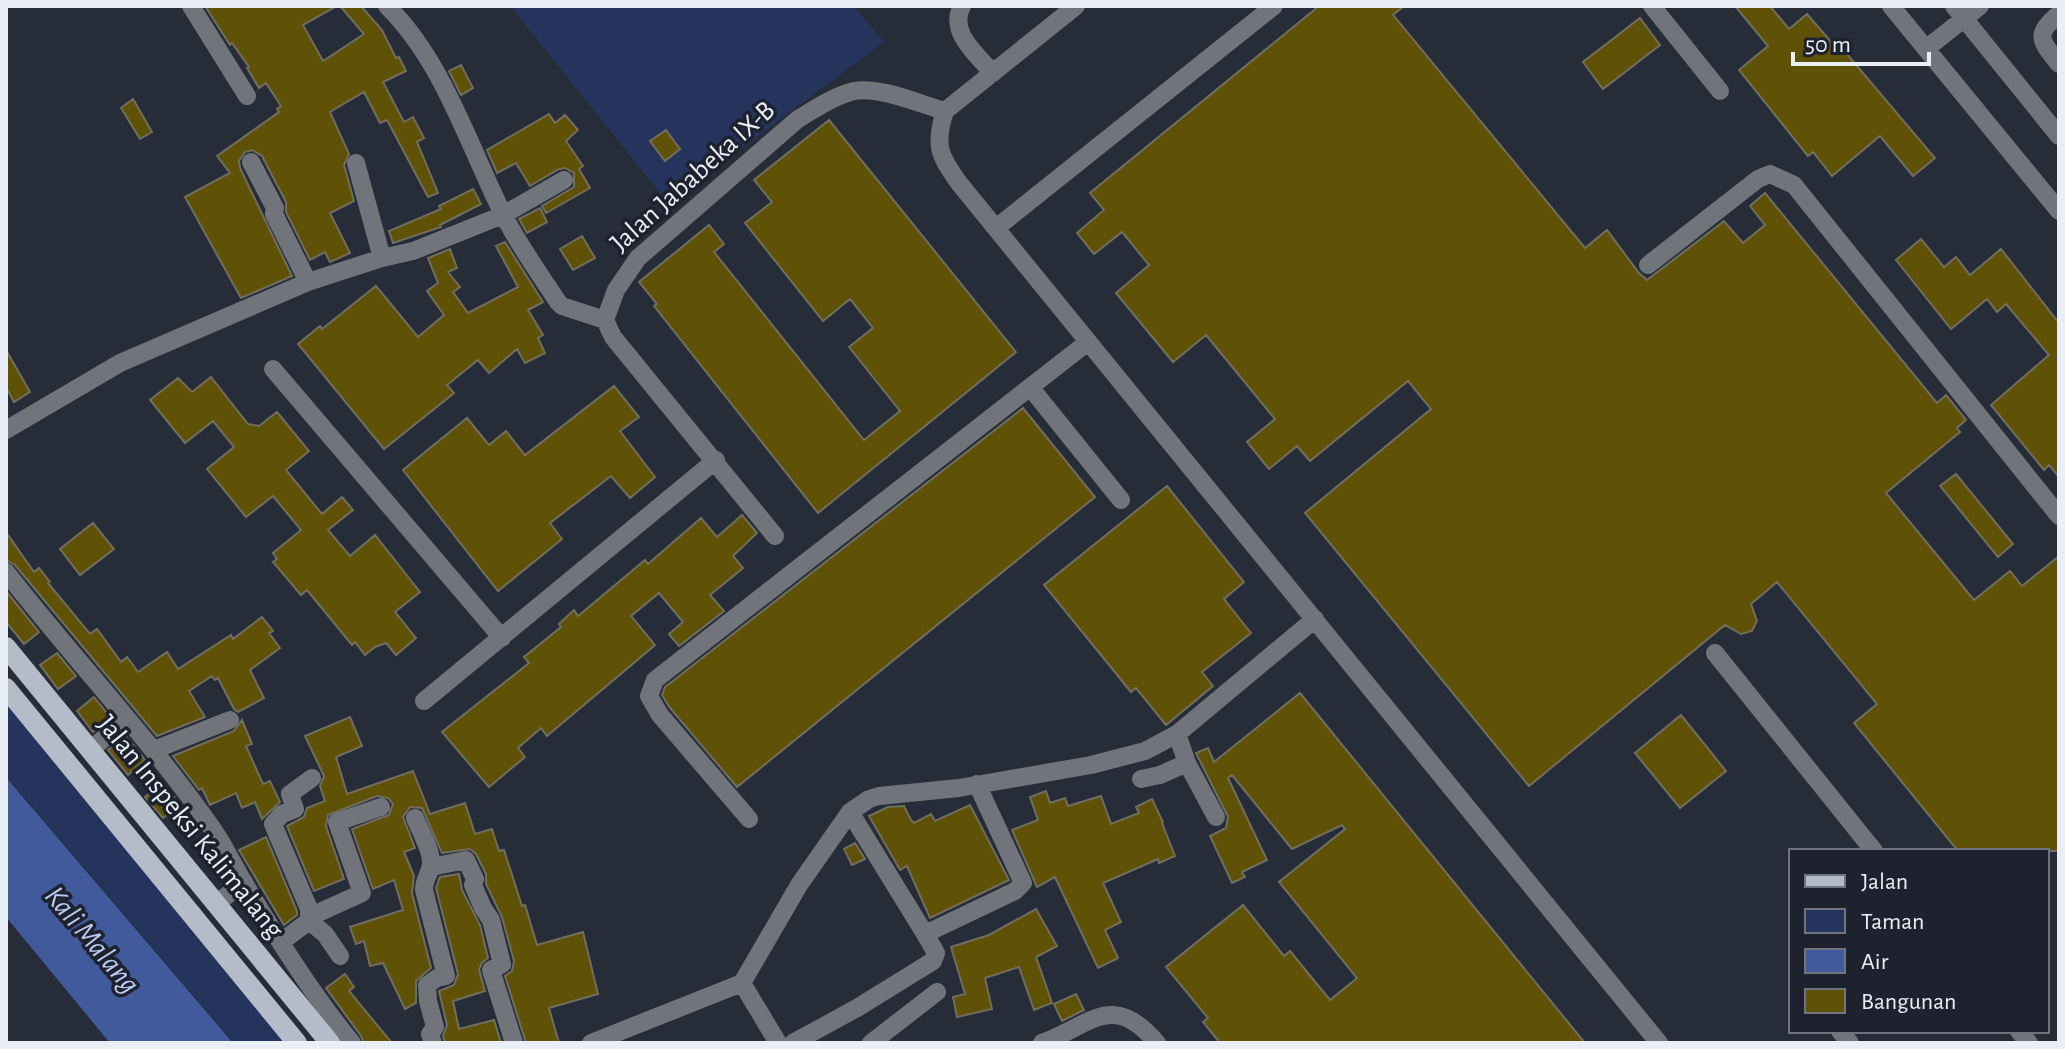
<svg xmlns="http://www.w3.org/2000/svg" width="2065" height="1049" font-family="'Alegreya Sans',sans-serif">
<style>
.green{fill:#24345d}
.water{fill:#415a9b}
.lines{fill:none;stroke-linecap:round;stroke-linejoin:round}
.river{stroke:#415a9b;stroke-width:32}
.building{fill:#5f5105;stroke:#716e5f;stroke-width:2}
.minor{stroke:#71747a;stroke-width:18}
.major{stroke:#b5bcc9;stroke-width:20}
.labels{text-anchor:middle;dominant-baseline:central;stroke-width:7;stroke-linejoin:round;paint-order:stroke}
.street-label{font-size:28px;fill:#eaeef7;stroke:#1d222e}
.water-label{font-size:30px;font-style:italic;fill:#bbcbf1;stroke:#1d222e}
</style>
<rect width="100%" height="100%" fill="#262c38"/>
<path class="green" d="M510,6H854L884,42L668,203Z
M6,688L297,1043H234L6,776Z"/>
<path class="water" d="M6,777L22,796L233,1043H110L6,917Z"/>
<g class="lines">
<path class="river" d="M6,837L179,1043"/>
</g>
<path class="building" d="M205,6H337L303,25L323,61L364,34L340,6H361L382,30L396,58L399,57L406,71L383,82L404,122L413,117L424,138L417,142L438,193L428,197L387,120L380,123L364,92L330,112L349,154L344,165L354,201L330,213L350,253L330,262L325,252L310,260L286,212V202L262,156L252,150L245,152L239,161L240,168L292,276L241,298L185,197L230,173L217,156L279,112L277,109L281,106L266,83L259,88L247,68L249,67L232,43L230,45Z
M1319,6H1404L1393,15L1585,248L1607,230L1639,273L1647,280L1724,221L1743,243L1765,225L1750,206L1765,193L1937,403L1946,395L1966,420L1957,428L1960,432L1886,493L1974,600L2010,571L2022,586L2059,556V851H1958L1854,723L1877,704L1777,582L1751,604L1757,621L1752,631L1741,634L1725,625L1529,786L1305,513L1431,409L1408,381L1310,461L1297,446L1269,469L1247,442L1275,419L1206,335L1173,362L1116,293L1149,265L1122,232L1094,254L1077,233L1104,210L1090,193Z
M1735,6H1770L1789,29L1807,14L1832,43L1835,40L1935,158L1913,176L1880,136L1832,176L1813,152L1808,156L1739,70L1768,46Z
M1640,18L1660,45L1603,89L1583,62Z
M461,65L473,88L461,95L449,71Z
M133,99L152,132L140,139L121,108Z
M549,114L555,123L565,115L578,130L566,141L583,166L579,169L590,188L546,213L542,206L574,187V173L565,168L559,169L530,186L516,163L497,173L487,150Z
M829,120L1016,352L818,513L654,306L657,304L639,282L709,225L724,244L714,252L864,440L900,411L849,347L873,328L850,299L823,321L745,223L772,202L754,180Z
M666,130L680,149L665,161L650,141Z
M473,189L481,204L440,225L441,227L393,243L389,231L441,209L439,206Z
M540,208L547,222L527,233L519,219Z
M582,236L595,258L573,270L560,249Z
M1921,239L1944,267L1956,257L1970,275L2001,249L2059,323V477L2049,465L2044,470L1991,405L2049,355L2006,304L1997,312L1987,299L1951,329L1896,260Z
M505,242L543,302L528,310L543,335L538,338L545,353L525,363L517,349L489,373L478,360L447,385L454,393L384,449L298,344L320,326L322,329L376,286L418,337L444,315L427,291L438,283L428,258L450,249L457,268L448,272L460,287L453,292L468,313L518,287L496,246Z
M6,350L30,392L14,402L6,387Z
M211,377L248,424L259,426L277,412L309,451L286,470L322,514L342,497L353,510L328,530L350,556L375,535L420,592L395,612L416,638L396,655L386,643L375,647L365,655L355,642L352,645L307,590L301,595L273,562L277,559L273,553L301,530L273,496L246,517L207,469L234,447L213,421L185,443L150,400L178,378L192,392Z
M614,386L639,417L620,431L655,477L630,498L611,476L550,523L562,539L498,591L403,470L467,418L489,445L506,431L525,455Z
M1023,408L1095,497L737,787L670,708L662,695L665,687Z
M1956,474L2013,544L1998,557L1940,486Z
M1167,486L1244,582L1224,599L1251,633L1202,672L1213,686L1166,725L1136,688L1131,692L1044,585Z
M742,515L757,533L733,556L743,568L710,595L724,611L679,646L669,634L683,622L659,593L631,616L655,645L547,736L541,728L518,748L525,757L489,787L442,732L529,663L524,657L561,627L559,624L574,610L578,616L645,560L648,564L701,518L717,537Z
M93,523L114,549L80,575L60,549Z
M6,532L34,572L39,568L50,582L48,583L90,634L97,629L121,662L127,657L138,672L167,652L178,669L231,635L233,639L262,617L273,631L269,633L280,648L250,670L264,698L238,712L234,709L218,678L215,680L212,676L189,691L205,717L157,736L15,565L6,560Z
M6,591L39,632L24,644L6,622Z
M57,653L76,676L58,689L40,665Z
M1300,693L1514,956L1585,1043H1220L1203,1022L1208,1018L1166,967L1243,905L1284,956L1290,951L1330,1000L1357,978L1279,882L1345,829L1342,825L1292,849L1232,775L1228,778L1267,860L1242,872L1245,877L1232,883L1210,836L1226,828L1228,817L1196,753L1208,748L1214,762Z
M94,697L110,717L93,732L77,711Z
M1681,715L1726,771L1680,808L1635,753Z
M350,717L362,746L336,757L347,794L413,771L430,814L465,803L475,834L492,829L499,851L504,850L522,906L525,905L537,945L583,932L598,994L549,1008L559,1043H526L505,976L512,971L514,961L502,917L486,884V874L476,854L470,849L442,853L422,808L410,807L403,817L415,848L404,852L414,876L412,893L431,968L416,981V1003L405,1009L383,963L370,966L364,941L356,944L350,927L403,910L394,880L373,889L352,829L389,815L393,804L388,798L377,796L328,815L326,826L344,879L314,891L287,826L304,817L307,808L325,801L320,786L324,776L305,736Z
M242,720L252,744L246,746L263,784L270,781L280,802L262,819L255,802L242,808L236,793L210,805L202,788L199,790L173,756L234,731Z
M126,736L145,760L128,775L108,750Z
M163,783L180,805L163,818L145,797Z
M1046,791L1050,803L1065,798L1068,806L1101,796L1111,824L1139,813L1136,807L1152,799L1163,822L1162,823L1175,856L1159,863L1158,859L1103,883L1121,922L1105,930L1118,958L1098,968L1055,877L1037,887L1012,830L1038,820L1030,797Z
M970,805L1009,880L930,918L907,866L900,870L869,816L888,807L904,806L911,820L914,823L931,814L935,821Z
M266,837L297,911V915L284,925L239,850Z
M855,843L865,859L852,865L844,849Z
M459,874L462,890L480,925L488,958L482,963L479,969L485,991L453,1001L459,1029L494,1020L501,1043H445L443,1036L447,1025L439,991L454,985L458,974L436,888L440,877Z
M1036,909L1057,946L1036,957L1052,1003L1034,1010L1019,967L985,978L992,1009L957,1017L953,997L965,994L951,947L989,935Z
M345,974L354,987L349,991L392,1043H364L361,1036L326,988Z
M1076,994L1084,1010L1062,1021L1054,1004Z"/>
<g class="lines">
<path class="minor" d="M191,6L247,96
M387,6C443,61 468,144 503,214C518,244 539,273 558,302L562,306L605,320
M962,6C948,32 977,55 993,73
M1652,6L1720,91
M1891,6L2059,211
M1954,6L2059,136
M2059,14C2034,35 2040,40 2059,64
M1927,48L1980,6
M945,111C934,145 939,155 959,183L1659,1043
M945,111L1076,6
M251,162L275,208L274,214L308,282
M356,163L382,258
M996,228L1274,6
M1648,265L1758,179L1770,174L1794,185L2059,516
M273,369L502,638
M1030,387L1121,500
M6,430L120,363L308,282L382,258L413,251L503,215L564,180
M775,536L613,337L605,320L616,290L638,258L798,119C815,109 834,96 854,91C879,86 920,104 945,111
M6,572C73,658 149,738 212,828C224,845 233,864 243,881C276,937 311,993 352,1043
M1715,653L1874,851
M424,701L716,460
M1177,734L1187,763L1216,817
M90,750L127,719
M154,750L230,720
M1141,779L1160,775L1187,763
M850,812L925,934L1015,891L1023,883L977,784
M415,818C420,831 432,850 431,864C430,874 424,879 424,890L446,976L437,978L427,985L428,1001L435,1027L430,1034L433,1043
M749,819L660,715L649,696L655,680L1088,342
M431,867L466,860L475,879L473,885L483,908L491,920L502,964L491,970L514,1043
M216,904L244,882
M281,942L309,921V909L273,824L282,814L295,809L290,794L312,778
M340,956L325,934L309,921L318,913L362,893L337,822L381,807
M742,983L778,1043
M1840,1031L1850,1043
M2019,1031L2029,1043
M591,1043L742,983L799,885L850,812L869,799L879,796L959,788L1091,765L1145,751L1177,734L1315,619
M793,1043L857,1008L933,961L936,953L925,934
M871,1043L937,992
M1042,1043C1092,1024 1113,991 1157,1043"/>
<path class="major" d="M6,647L330,1043
M6,688L297,1043"/>
</g>
<g class="labels">
<g class="street-label">
<text transform="translate(693 177) rotate(-42)">Jalan Jababeka IX-B</text>
<text transform="translate(190 827) rotate(51)">Jalan Inspeksi Kalimalang</text>
</g>
<g class="water-label">
<text transform="translate(92 940) rotate(50)">Kali Malang</text>
</g>
</g>
<rect width="2065" height="1049" fill="none" stroke="#eaeef7" stroke-width="16"/>
<rect x="1789" y="849" width="260" height="184" fill="#1d222e" stroke="#6f747e" stroke-width="2"/>
<rect x="1805" y="875" width="40" height="12" fill="#b5bcc9" stroke="#6f747e" stroke-width="2"/>
<text x="1861" y="889" font-size="24" fill="#eaeef7">Jalan</text>
<rect x="1805" y="909" width="40" height="24" fill="#24345d" stroke="#6f747e" stroke-width="2"/>
<text x="1861" y="929" font-size="24" fill="#eaeef7">Taman</text>
<rect x="1805" y="949" width="40" height="24" fill="#415a9b" stroke="#6f747e" stroke-width="2"/>
<text x="1861" y="969" font-size="24" fill="#eaeef7">Air</text>
<rect x="1805" y="989" width="40" height="24" fill="#5f5105" stroke="#6f747e" stroke-width="2"/>
<text x="1861" y="1009" font-size="24" fill="#eaeef7">Bangunan</text>
<path d="M1793 52v12h136v-12" fill="none" stroke="#eaeef7" stroke-width="4"/>
<text x="1805" y="52" font-size="24" fill="#eaeef7" stroke="#1d222e" stroke-width="6" paint-order="stroke">50 m</text>
</svg>
